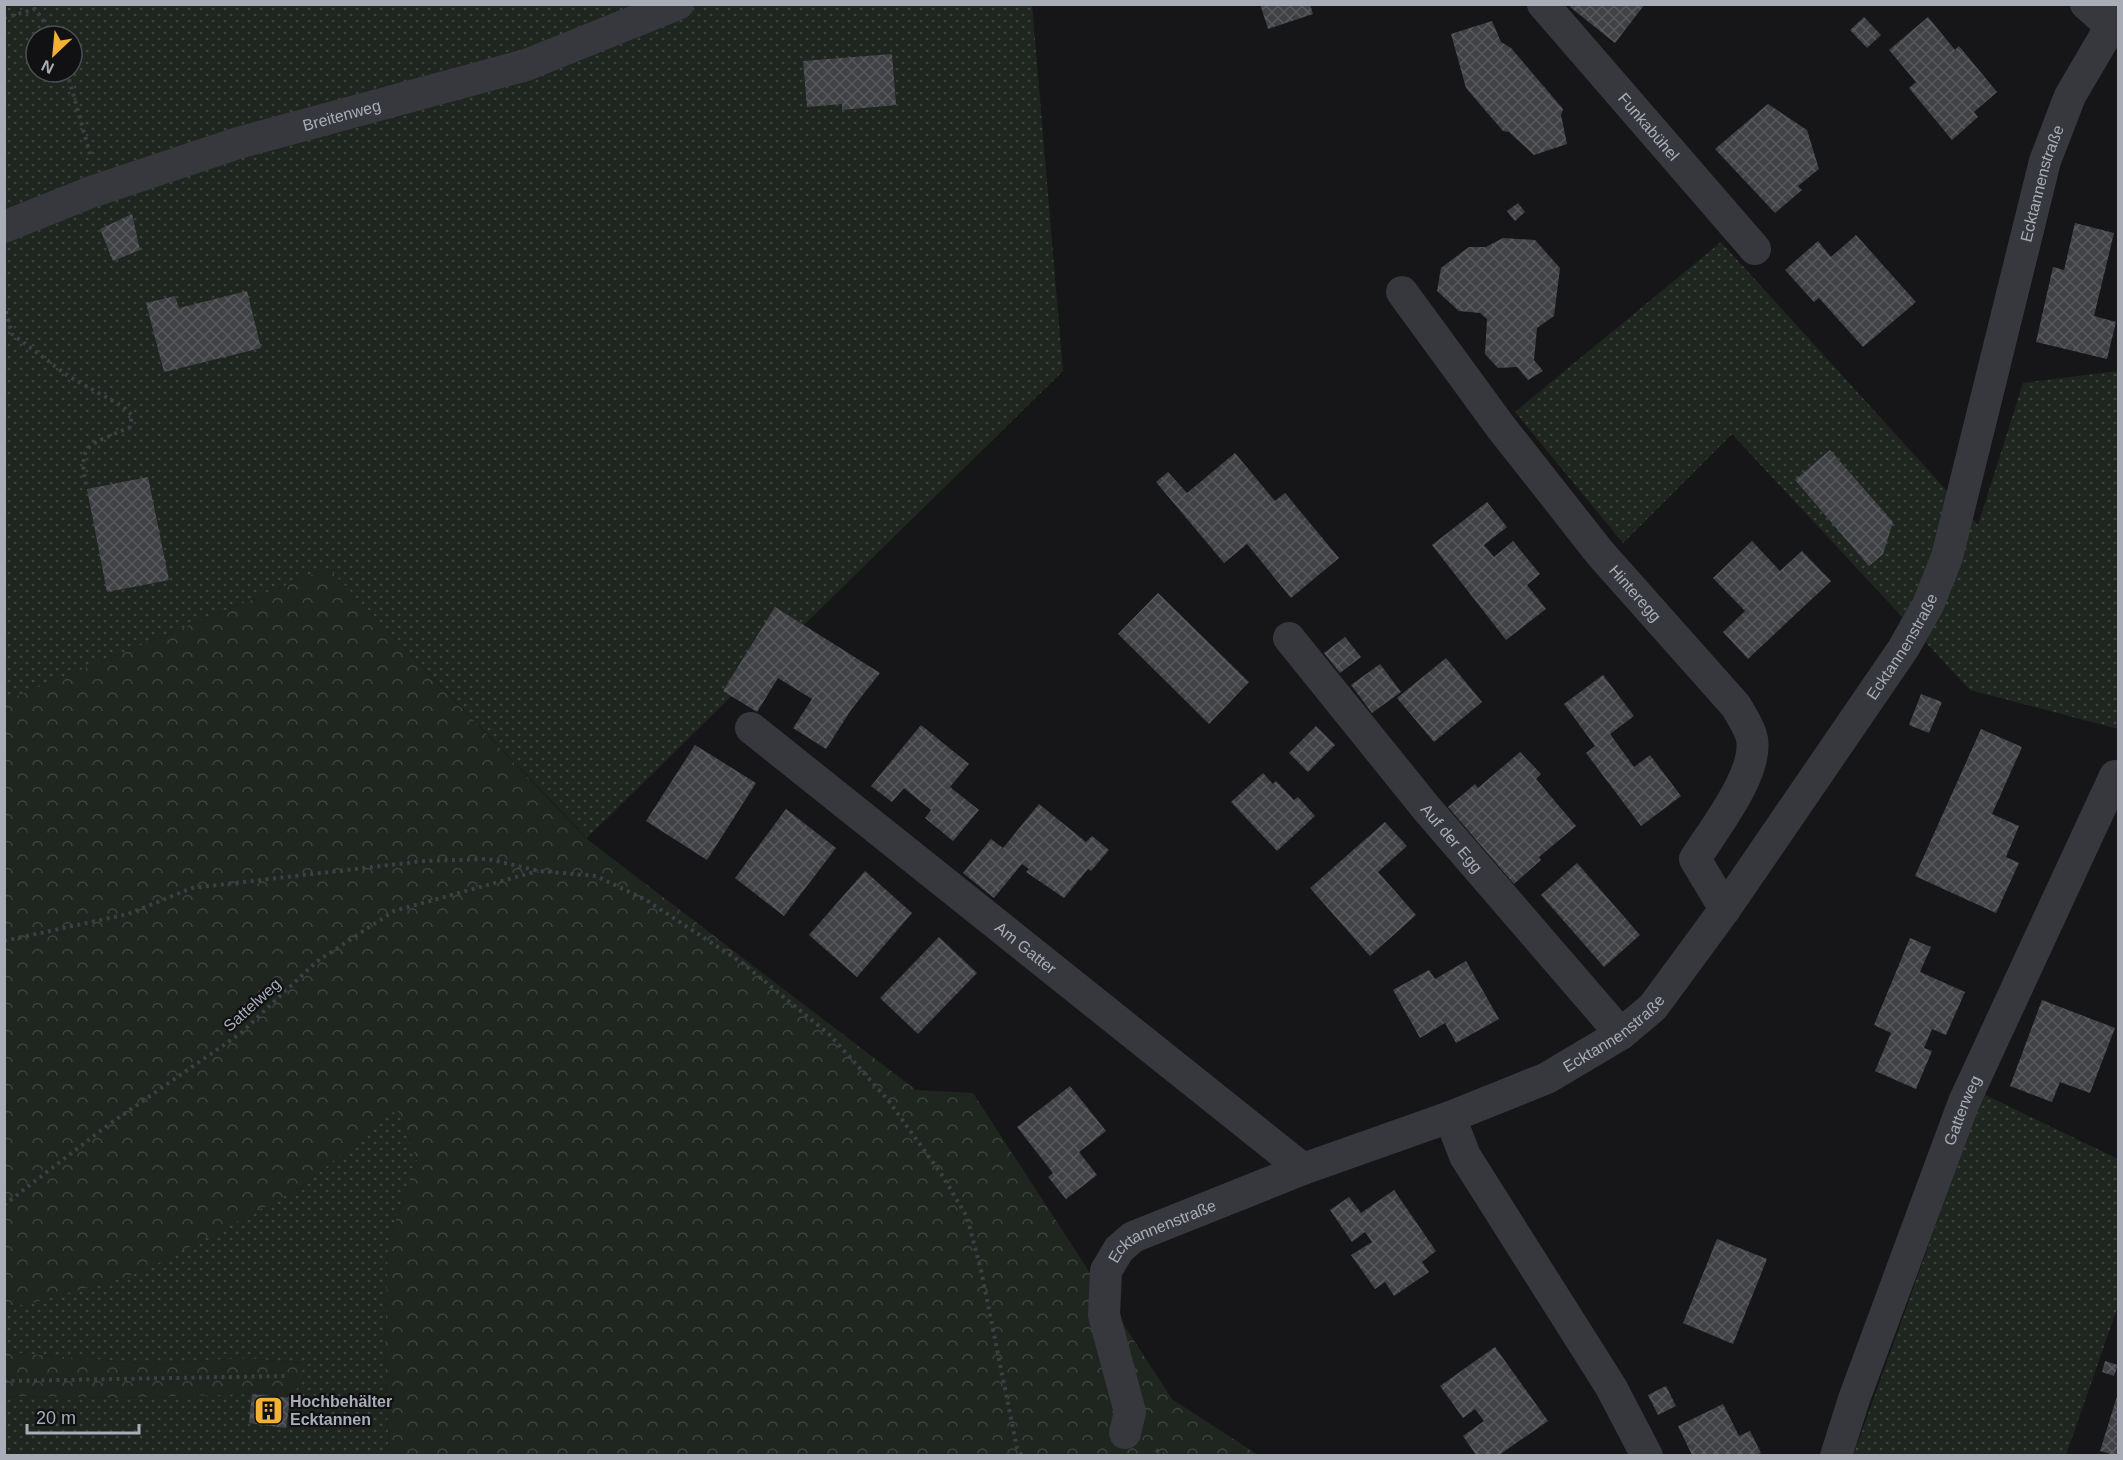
<svg xmlns="http://www.w3.org/2000/svg" width="2123" height="1460" font-family="Helvetica,sans-serif">
<style>
.grass{fill:url(#grass-dots);fill-rule:evenodd}
.forest{fill:url(#forest-crowns)}
.building{fill:url(#building-cross-hatch)}
.lines{fill:none;stroke-linecap:round;stroke-linejoin:round}
.path{stroke:#3d3f44;stroke-width:4;stroke-dasharray:3 4.5;stroke-linecap:butt}
.minor{stroke:#37383d;stroke-width:32}
.labels{text-anchor:middle;dominant-baseline:central;stroke-width:4.5;stroke-linejoin:round;paint-order:stroke}
.street-label{font-size:16px;fill:#a8adb8;stroke:#111113}
.poi-label{font-size:16px;font-weight:bold;fill:#a8adb8;stroke:#111113;text-anchor:start}
</style>
<defs>
<pattern id="grass-dots" width="8" height="8" patternUnits="userSpaceOnUse" patternTransform="scale(1.5)"><rect width="8" height="8" fill="#1e261f"/><path d="M2 2h.1M6 6h.1" fill="none" stroke="#3c433d" stroke-width="1.8" stroke-linecap="round"/></pattern>
<pattern id="forest-crowns" width="20" height="18" patternUnits="userSpaceOnUse" patternTransform="scale(1.5)"><rect width="20" height="18" fill="#1e261f"/><path d="M2 6a3 3 0 1 1 6 0M12 15a3 3 0 1 1 6 0" fill="none" stroke="#3c433d"/></pattern>
<pattern id="building-cross-hatch" width="8" height="8" patternUnits="userSpaceOnUse" patternTransform="scale(1.5)"><rect width="8" height="8" fill="#404145"/><path d="M0 0l8 8M0 8l8-8" fill="none" stroke="#595a5e"/></pattern>
</defs>
<rect width="100%" height="100%" fill="#161618"/>
<path class="grass" d="M5,5H1032L1063,371L587,838L328,568L5,701ZM36,36H72V72H36Z
M1721,242L1978,525L2023,383L2118,371V729L1970,690L1732,434L1623,543L1515,412Z
M1983,1094L2118,1159V1306L2066,1455L1853,1456Z
M397,1108L417,1160L388,1243L385,1347L389,1455L5,1456V1398L18,1396L117,1398L252,1394L304,1363L243,1358L154,1364L5,1352V1308L36,1302L300,1188Z"/>
<path class="forest" d="M328,568L587,839L916,1090L973,1093L1172,1399L1258,1455H389L385,1347L388,1243L417,1160L397,1109L300,1188L142,1272L36,1302L5,1308V701Z
M5,1352L154,1364L243,1358L304,1363L286,1428L249,1423L252,1394L117,1398L18,1396L5,1398Z"/>
<path class="building" d="M1260,4H1310L1313,14L1268,29Z
M1572,4H1645L1615,43L1570,7Z
M1864,17L1881,35L1867,48L1850,30Z
M1928,17L1955,50L1959,46L1997,92L1974,112L1978,117L1952,140L1909,88L1916,82L1889,50Z
M1492,21L1501,42L1511,48L1563,109L1561,115L1567,144L1534,155L1509,132L1503,131L1466,88L1451,34Z
M892,54L896,105L842,110V104L807,107L803,61Z
M1768,104L1807,130L1819,169L1798,186L1802,190L1775,213L1715,149Z
M1518,203L1525,212L1515,221L1507,211Z
M132,214L140,250L113,261L100,229Z
M2075,223L2114,233L2094,316L2116,322L2107,359L2036,342L2053,267L2064,270Z
M1856,235L1916,302L1863,347L1819,298L1814,302L1785,270L1818,241L1831,257Z
M1503,238L1535,240L1560,268L1554,316L1537,328L1534,360L1543,371L1528,380L1517,367L1498,368L1485,354L1487,319L1480,313L1459,311L1437,291L1441,268L1469,247H1486Z
M247,291L261,348L164,372L146,303L175,296L179,308Z
M1830,450L1893,522L1883,554L1869,566L1795,480Z
M1235,453L1275,501L1285,493L1339,558L1291,598L1247,544L1224,563L1156,482L1168,472L1187,493Z
M148,477L169,580L107,592L87,489Z
M1487,502L1507,527L1484,545L1494,557L1513,541L1540,574L1527,585L1546,609L1506,640L1432,545Z
M1752,541L1780,571L1802,551L1831,581L1748,659L1723,632L1745,611L1713,578Z
M1158,593L1249,682L1209,724L1118,634Z
M775,607L880,673L851,710L826,749L793,728L812,699L778,678L757,712L723,691Z
M1345,637L1361,657L1340,673L1324,653Z
M1446,658L1482,702L1434,742L1397,698Z
M1380,664L1401,692L1372,713L1351,685Z
M1603,675L1634,716L1610,734L1634,767L1650,755L1681,796L1641,826L1586,753L1595,746L1564,704Z
M1921,694L1942,702L1929,733L1909,725Z
M921,725L969,764L950,787L979,810L953,841L925,818L931,810L904,788L892,802L871,786Z
M1316,726L1335,745L1308,772L1289,753Z
M1981,729L2022,747L1992,814L2019,826L2006,857L2019,863L1996,913L1915,876Z
M695,745L756,783L707,860L646,821Z
M1520,752L1541,774L1536,779L1576,826L1539,857L1541,860L1514,884L1448,807L1475,784L1478,788Z
M1263,773L1273,784L1276,781L1294,800L1298,797L1315,816L1277,851L1231,802Z
M1039,804L1086,842L1092,836L1109,850L1091,871L1088,869L1064,898L1026,872L1029,869L1022,864L994,898L963,873L991,839L1003,848Z
M786,809L836,848L784,916L735,878Z
M1385,822L1407,846L1378,872L1416,915L1370,956L1310,888Z
M1577,863L1640,935L1604,967L1541,895Z
M865,871L912,913L857,977L809,935Z
M939,937L977,973L918,1034L880,998Z
M1910,938L1931,947L1920,972L1965,992L1946,1035L1932,1029L1924,1048L1932,1051L1916,1089L1875,1071L1891,1033L1874,1025Z
M1466,961L1499,1019L1456,1043L1445,1023L1420,1038L1393,990L1429,970L1435,979Z
M2042,1000L2115,1028L2090,1093L2060,1082L2052,1102L2010,1086Z
M1070,1086L1106,1131L1079,1152L1097,1175L1066,1199L1048,1177L1053,1173L1017,1127Z
M1394,1190L1436,1251L1422,1262L1429,1272L1394,1296L1385,1282L1375,1289L1351,1255L1372,1242L1365,1232L1352,1242L1330,1210L1349,1197L1361,1213Z
M1717,1239L1767,1259L1733,1344L1683,1323Z
M1495,1347L1548,1421L1499,1455H1476L1463,1436L1484,1421L1475,1409L1463,1418L1440,1386Z
M2105,1361L2118,1365L2114,1376L2102,1372Z
M1666,1386L1676,1406L1658,1415L1648,1395Z
M2118,1393V1455H2114L2100,1451Z
M252,1394L290,1398L286,1428L249,1423Z
M1723,1404L1739,1436L1750,1431L1761,1453L1756,1455H1692L1678,1426Z"/>
<g class="lines">
<path class="path" d="M4,18L35,9L54,36
M67,72L90,154
M4,304L12,334L68,376L122,406L132,415L130,427C90,446 76,441 87,489
M4,941L128,914L192,888L424,861L488,859L539,871L596,876L646,900L741,962L830,1035L888,1100L942,1175L967,1217L981,1270L1017,1448L1022,1456
M4,1205L108,1125L241,1033L316,962L394,911L538,871
M4,1381L286,1376
M1156,1450L1165,1456"/>
<g class="minor">
<path id="s1" d="M1543,4L1755,249"/>
<path d="M2086,4L2111,26"/>
<path id="s2" d="M4,227L91,192L238,143L526,65L678,4"/>
<path id="s3" d="M1402,292L1500,426L1600,553L1736,706C1741,715 1748,725 1751,735C1762,769 1713,830 1695,859L1725,909"/>
<path id="s4" d="M1289,638L1427,809L1621,1034"/>
<path id="s5" d="M751,728L1303,1169"/>
<path d="M1450,1117L1465,1156L1611,1387L1647,1456"/>
<path id="s6" d="M1125,1433L1130,1412L1104,1315L1106,1271L1119,1249L1133,1237L1303,1169L1450,1117L1547,1078L1621,1034L1653,1007L1725,909L1903,649L1928,605L1947,557L2045,161L2070,96L2111,26L2118,19"/>
<path id="s7" d="M1836,1456L1854,1399L1964,1102L2115,776"/>
</g>
</g>
<defs>
<symbol id="building-square" viewBox="-11 -11 22 22"><rect x="-9" y="-9" width="18" height="18" rx="4" fill="#f2b134" stroke="#111113"/><path d="M-4-6H4V6H1V3H-1V6H-4ZM-2.5-4.3h1.7v1.8h-1.7ZM.8-4.3h1.7v1.8H.8ZM-2.5-1h1.7V.8h-1.7ZM.8-1h1.7V.8H.8Z" fill="#111"/></symbol>
</defs>
<g fill-rule="evenodd">
<use href="#building-square" x="252" y="1394" width="33" height="33"/>
</g>
<g class="labels">
<g class="street-label">
<text stroke="none"><textPath href="#s2" startOffset="356">Breitenweg</textPath></text>
<text stroke="none"><textPath href="#s1" startOffset="162">Funkabühel</textPath></text>
<text stroke="none"><textPath href="#s6" startOffset="1706">Ecktannenstraße</textPath></text>
<text stroke="none"><textPath href="#s3" startOffset="381">Hinteregg</textPath></text>
<text stroke="none"><textPath href="#s6" startOffset="1220">Ecktannenstraße</textPath></text>
<text stroke="none"><textPath href="#s4" startOffset="258">Auf der Egg</textPath></text>
<text stroke="none"><textPath href="#s5" startOffset="352">Am Gatter</textPath></text>
<text transform="translate(252 1005) rotate(-42)">Sattelweg</text>
<text stroke="none"><textPath href="#s6" startOffset="734">Ecktannenstraße</textPath></text>
<text stroke="none"><textPath href="#s7" startOffset="368">Gatterweg</textPath></text>
<text stroke="none"><textPath href="#s6" startOffset="238">Ecktannenstraße</textPath></text>
</g>
<g class="poi-label">
<text x="290" y="1401">Hochbehälter<tspan x="290" dy="18">Ecktannen</tspan></text>
</g>
</g>
<rect width="2123" height="1460" fill="none" stroke="#a8adb8" stroke-width="12"/>
<g transform="translate(54 54) rotate(206)"><circle r="28" fill="#111113" stroke="#4d4f55" stroke-width="1.5"/>
<path d="M0-4.5L10 22L0 15L-10 22Z" fill="#f2b134"/>
<text y="-9" font-size="16" font-weight="bold" text-anchor="middle" fill="#a8adb8">N</text>
</g>
<path d="M27 1424v9h112v-9" fill="none" stroke="#a8adb8" stroke-width="3"/>
<text x="36" y="1424" font-size="18" fill="#a8adb8" stroke="#111113" stroke-width="4.5" paint-order="stroke">20 m</text>
</svg>
